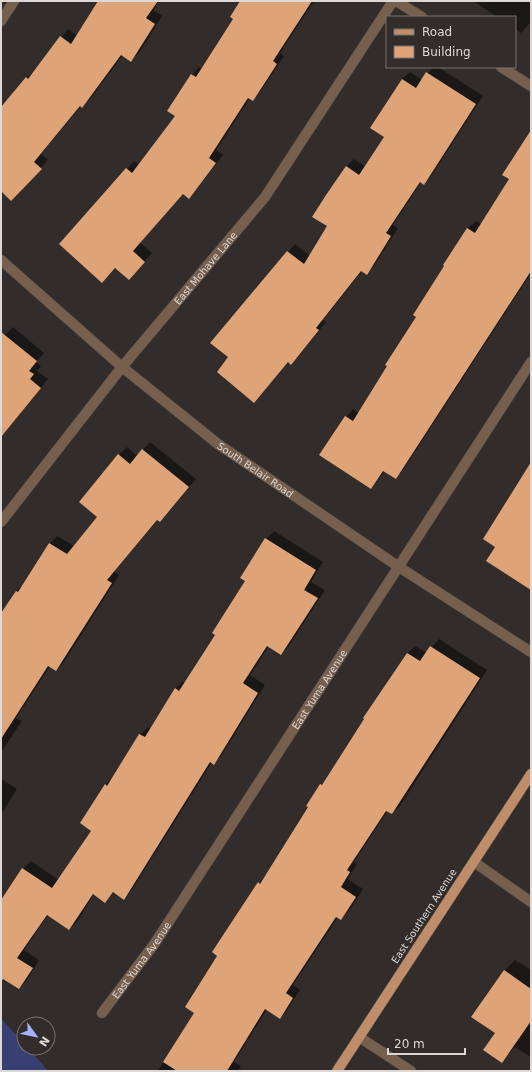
<svg xmlns="http://www.w3.org/2000/svg" width="532" height="1072" font-family="'DejaVu Sans',sans-serif">
<style>
.green{fill:#383f73}
.shadow{fill:#0007}
.building{fill:#dfa378}
.lines{fill:none;stroke-linecap:round;stroke-linejoin:round}
.minor-casing{stroke:#4d4846;stroke-width:11}
.major-casing{stroke:#4d4846;stroke-width:11}
.minor{stroke:#775f4e;stroke-width:10}
.major{stroke:#bf8d6a;stroke-width:10}
.labels{text-anchor:middle;dominant-baseline:central;stroke-width:4;stroke-linejoin:round;paint-order:stroke}
.street-label{font-size:10px;fill:#dbd8d6;stroke:#322d2a}
</style>
<rect width="100%" height="100%" fill="#322d2a"/>
<path class="green" d="M1,1018L24,1044V1048H28L48,1071H1Z"/>
<path class="shadow" d="M99,1H159L153,10L162,16L139,53L131,60L123,55L90,99L81,106L41,154L48,160L18,192L1,190V108L26,78L35,71L68,29L77,36Z
M242,1H314L280,53L284,56L260,92L253,99L250,98L216,150L223,155L196,190L189,197L183,193L140,243L152,253L136,271L116,268L102,282L60,244L134,161L139,165L176,116L192,75L199,67L203,69L235,19Z
M473,1H531V22L521,33L515,29V17H497Z
M433,67H438L483,96L431,176L424,184L421,182L393,225L398,228L374,266L366,274L362,271L323,320L326,322L299,356L291,363L288,361L254,401L229,357L212,343L295,244L310,256L329,226L346,167L354,159L366,167L385,136L402,79L410,72L422,80Z
M531,134V273L403,470L396,478L385,471L371,488L346,417L353,409L359,413L417,317L446,266L444,265L468,228L476,221L482,225L511,179Z
M13,327L44,353L36,362L41,366L37,371L48,379L1,436V337L2,338Z
M150,442L196,479L168,513L160,521L158,519L114,572L119,575L64,662L56,670L50,666L16,718L22,721L1,752V616L16,591L24,584L50,543L57,536L74,546L99,517L119,455L127,447L137,456Z
M274,531L323,562L311,582L325,590L289,646L281,654L269,646L250,675L265,685L221,756L213,763L212,762L131,891L124,899L114,892L105,902L94,894L77,922L69,929L48,915L24,950L39,960L27,980L19,988L1,976V902L23,869L31,861L59,880L92,830L105,785L113,777L140,735L148,727L151,729L175,689L183,681L185,683L217,635L246,581L266,539Z
M439,639L487,670L400,806L392,813L388,810L354,862L357,864L348,879L363,889L349,911L341,919L338,917L293,985L300,990L287,1010L280,1017L267,1009L234,1062L241,1066L238,1071H158L195,1012L219,955L259,883L266,875L321,785L327,779L366,719L364,718L408,653L415,646L427,653Z
M1,779L17,789L1,815Z
M515,960L531,970V1057L515,1047L502,1062L496,1032L504,971Z"/>
<path class="building" d="M98,1H158L146,18L155,24L131,62L121,55L82,108L80,106L34,162L42,169L11,201L1,191V107L26,77L28,79L60,36L71,44Z
M240,1H312L273,61L277,64L253,101L248,98L209,158L216,163L189,199L183,194L133,251L145,262L129,280L115,268L102,283L59,244L126,168L132,173L175,116L167,111L191,74L196,77L233,19L230,17Z
M426,72L476,104L424,185L420,182L386,233L391,236L367,275L361,271L316,328L319,330L291,365L288,362L254,403L217,372L228,357L210,343L287,251L304,264L327,226L312,217L326,195L346,166L359,175L384,137L370,128L402,79L416,88Z
M531,130V271L396,479L383,471L371,489L319,455L345,416L353,421L387,366L385,365L416,317L413,315L444,266L443,265L467,228L475,233L509,179L502,175Z
M1,332L37,361L29,371L34,374L30,379L41,388L1,437Z
M142,449L189,487L160,522L157,520L107,580L112,583L56,671L48,666L1,739V613L16,591L18,592L49,543L67,554L97,517L79,502L118,454L130,464Z
M531,462V590L486,561L495,547L483,539Z
M265,538L316,570L304,590L318,598L281,655L267,646L243,683L258,693L214,765L210,762L124,900L113,892L105,903L93,894L69,930L47,915L17,958L33,968L19,989L3,979L1,982V900L22,868L52,888L91,831L80,823L105,784L107,786L139,734L145,737L175,688L179,691L215,635L212,633L245,581L240,578Z
M430,646L480,678L392,814L386,811L347,870L350,872L341,887L356,897L341,920L336,917L286,993L293,998L280,1019L265,1009L227,1071H177L163,1062L194,1013L185,1007L217,956L212,952L258,882L260,884L308,807L306,806L320,784L322,785L364,719L363,718L407,653L420,661Z
M504,970L531,989V1021L502,1063L483,1050L495,1033L471,1017Z"/>
<g class="lines">
<defs>
<g id="minor">
<path d="M396,1L422,17"/>
<path d="M1,21L14,1"/>
<path d="M501,67L531,86"/>
<path id="s1" d="M1,260L122,367L218,444L399,567L531,652"/>
<path id="s2" d="M1,522L122,367L265,197L393,1"/>
<path d="M474,862L531,902"/>
<path id="s3" d="M102,1013L155,943L531,362"/>
<path d="M359,1037L411,1071"/>
</g>
<path id="major" d="M337,1071L531,774"/>
</defs>
<use href="#minor" class="minor-casing"/>
<use href="#major" class="major-casing"/>
<use href="#minor" class="minor"/>
<use href="#major" class="major"/>
</g>
<g class="labels">
<g class="street-label">
<text stroke="none"><textPath href="#s2" startOffset="326">East Mohave Lane</textPath></text>
<text stroke="none"><textPath href="#s1" startOffset="330">South Belair Road</textPath></text>
<text stroke="none"><textPath href="#s3" startOffset="390">East Yuma Avenue</textPath></text>
<text transform="translate(424 916) rotate(-57)">East Southern Avenue</text>
<text stroke="none"><textPath href="#s3" startOffset="66">East Yuma Avenue</textPath></text>
</g>
</g>
<rect width="532" height="1072" fill="none" stroke="#dbd8d6" stroke-width="4"/>
<rect x="386" y="16" width="130" height="52" fill="#322d2a" stroke="#76716f"/>
<rect x="394" y="29" width="20" height="6" fill="#bf8d6a" stroke="#76716f"/>
<text x="422" y="36" font-size="12" fill="#dbd8d6">Road</text>
<rect x="394" y="46" width="20" height="12" fill="#dfa378" stroke="#76716f"/>
<text x="422" y="56" font-size="12" fill="#dbd8d6">Building</text>
<g transform="translate(36 1036) rotate(123)"><circle r="19" fill="#322d2a" stroke="#76716f"/>
<path d="M0-3L7 15L0 10L-7 15Z" fill="#a4b2fc"/>
<text y="-6" font-size="11" font-weight="bold" text-anchor="middle" fill="#dbd8d6">N</text>
</g>
<path d="M388 1048v6h77v-6" fill="none" stroke="#dbd8d6" stroke-width="2"/>
<text x="394" y="1048" font-size="12" fill="#dbd8d6" stroke="#322d2a" stroke-width="3" paint-order="stroke">20 m</text>
</svg>
